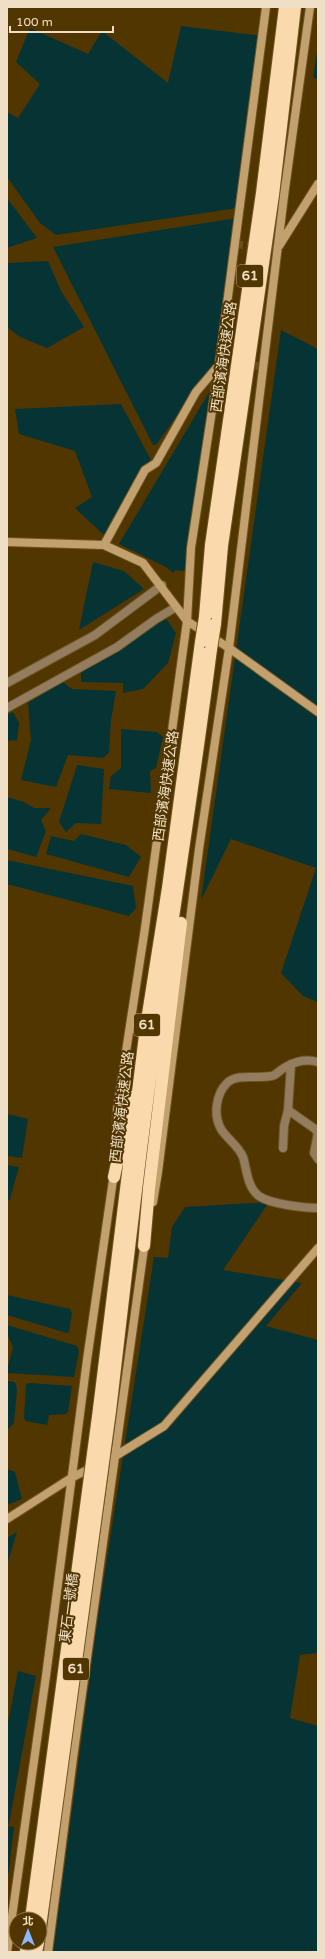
<svg xmlns="http://www.w3.org/2000/svg" width="325" height="1959" font-family="'Varela Round','Noto Sans TC',sans-serif">
<style>
.water{fill:#063334}
.lines{fill:none;stroke-linecap:round;stroke-linejoin:round}
.secondary-tunnel{stroke:#6a4f1e;stroke-width:8;stroke-dasharray:8 4;stroke-linecap:butt}
.street-casing{stroke:#6e5424;stroke-width:10}
.secondary-casing{stroke:#6e5424;stroke-width:10}
.highway-casing{stroke:#6e5424;stroke-width:14}
.street{stroke:#937d5e;stroke-width:8}
.secondary{stroke:#c3a16f;stroke-width:8}
.highway{stroke:#fadaac;stroke-width:12}
.highway-bridge-casing{stroke:#6e5424;stroke-width:14;stroke-linecap:butt}
.highway-bridge{stroke:#fadaac;stroke-width:12}
.labels{text-anchor:middle;dominant-baseline:central;stroke-width:4;stroke-linejoin:round;paint-order:stroke}
.shield{fill:#523600;stroke:#c1ac8b;stroke-width:1}
.shield-label{font-size:13px;font-weight:bold;fill:#f0dfc7}
.street-label{font-size:14px;fill:#f0dfc7;stroke:#523600}
</style>
<rect width="100%" height="100%" fill="#523600"/>
<path class="water" d="M181,26L262,36L238,208L56,235L40,223L7,177V112L18,118L40,84L16,62L30,28L88,54L102,31L168,83Z
M318,45V79L313,78Z
M7,198L37,238L7,248Z
M237,218L218,358L156,445H153L53,247Z
M48,261L61,291L84,327L47,348L20,337L7,327V263Z
M281,330L318,349V1002L303,996L281,973L316,868L231,839L201,900Z
M214,384L190,565L183,571L176,570L173,573L166,567L119,544Z
M121,404L151,460L150,469L108,539L75,508L92,497L75,451L19,434L15,409Z
M93,562L124,571L144,589L79,630Z
M165,617L176,633L168,663L143,689L123,693V683L81,682V671Z
M63,682L72,689L116,691L111,720L109,753L103,758L68,755L56,787L21,780L31,740L28,703Z
M13,712L19,723L17,740L7,741V715Z
M121,729L157,732L163,737L156,768L150,771L151,793L109,789L111,776L121,768Z
M77,765L104,769L101,824L76,823L66,832L59,822Z
M7,797L24,802L34,808H51L41,820L46,831L36,857L7,849Z
M81,834L126,845L141,857L129,877L46,854L51,836L74,841Z
M7,860L133,886L136,908L129,916L7,884Z
M7,1114L28,1119L22,1158L7,1156Z
M7,1165L19,1167L10,1199L7,1201Z
M269,1202L223,1270L302,1283L266,1326L318,1340V1653L300,1655L290,1718L318,1726V1952H53L97,1623L154,1257L168,1258L172,1227L185,1207Z
M7,1295L70,1309L72,1313L69,1332L67,1333L7,1315Z
M7,1325L77,1346L79,1351L74,1377L8,1373L7,1370L13,1347L7,1333Z
M7,1381L15,1382L17,1389L14,1423L7,1430Z
M30,1383L72,1386L68,1412L66,1414L49,1415L47,1425L26,1421L24,1418L26,1384Z
M7,1469L15,1472L22,1499L7,1505Z
M17,1532L7,1565V1538Z
M18,1671L36,1676L9,1824L7,1823V1728Z
M7,1826L14,1827L7,1885Z"/>
<g class="lines">
<path class="secondary-tunnel" d="M235,244L277,249
M219,365L264,366"/>
<defs>
<path id="street" d="M7,683L95,635L162,585
M7,708L117,647L156,619L176,607
M318,1062C304,1058 293,1062 281,1070C278,1072 275,1076 271,1076C258,1079 237,1073 227,1083C216,1094 213,1115 221,1129C227,1139 238,1145 243,1157C247,1170 247,1187 259,1196C270,1204 304,1208 318,1208
M291,1064L288,1110L315,1129L318,1133L314,1153L318,1159
M283,1148L284,1126L288,1110"/>
<path id="secondary" d="M279,246L318,184
M7,542L104,545L145,470L156,463L196,392L219,365
M104,545L143,563L187,621L229,648L318,712
M115,1152L117,1110L145,928L187,621L191,548L219,365L266,7
M153,1202L158,1172L199,849L229,648L284,196L310,7
M7,1519L71,1478L117,1455L164,1426L318,1248
M7,1952L46,1676L87,1360L114,1173
M48,1952L73,1758L145,1241"/>
<path id="highway" d="M205,617L211,545L262,193L285,7
M215,624L222,546L273,195L295,7
M114,1177L131,1097
M144,1246L149,1188L181,923
M99,1409L146,1027L168,888L201,642
M110,1411C125,1283 139,1155 157,1028C175,901 195,775 211,649
M26,1952L27,1943
M36,1952L38,1943"/>
</defs>
<use href="#street" class="street-casing"/>
<use href="#secondary" class="secondary-casing"/>
<use href="#highway" class="highway-casing"/>
<use href="#street" class="street"/>
<use href="#secondary" class="secondary"/>
<use href="#highway" class="highway"/>
<defs>
<path id="highway-bridge" d="M201,642L205,617
M211,649L215,624
M31,1919L99,1409
M40,1927L110,1411"/>
</defs>
<use href="#highway-bridge" class="highway-bridge-casing"/>
<use href="#highway-bridge" class="highway-bridge"/>
</g>
<g class="labels">
<g class="shield">
<rect x="237" y="265" width="26" height="22" rx="3"/>
<rect x="134" y="1014" width="26" height="22" rx="3"/>
<rect x="63" y="1658" width="26" height="22" rx="3"/>
</g>
<g class="shield-label">
<text x="250" y="276">61</text>
<text x="147" y="1025">61</text>
<text x="76" y="1669">61</text>
</g>
<g class="street-label">
<text transform="translate(224 357) rotate(-82)">西部濱海快速公路</text>
<text transform="translate(166 786) rotate(-82)">西部濱海快速公路</text>
<text transform="translate(122 1107) rotate(-83)">西部濱海快速公路</text>
<text transform="translate(69 1608) rotate(-83)">東石一號橋</text>
</g>
</g>
<rect width="325" height="1959" fill="none" stroke="#f0dfc7" stroke-width="16"/>
<g transform="translate(28 1931)"><circle r="19" fill="#523600" stroke="#917a50"/>
<path d="M0-3L7 15L0 10L-7 15Z" fill="#8bbafc"/>
<text y="-6" font-size="11" font-weight="bold" text-anchor="middle" fill="#f0dfc7">北</text>
</g>
<path d="M10 26v6h103v-6" fill="none" stroke="#f0dfc7" stroke-width="2"/>
<text x="16" y="26" font-size="12" fill="#f0dfc7" stroke="#523600" stroke-width="3" paint-order="stroke">100 m</text>
</svg>
